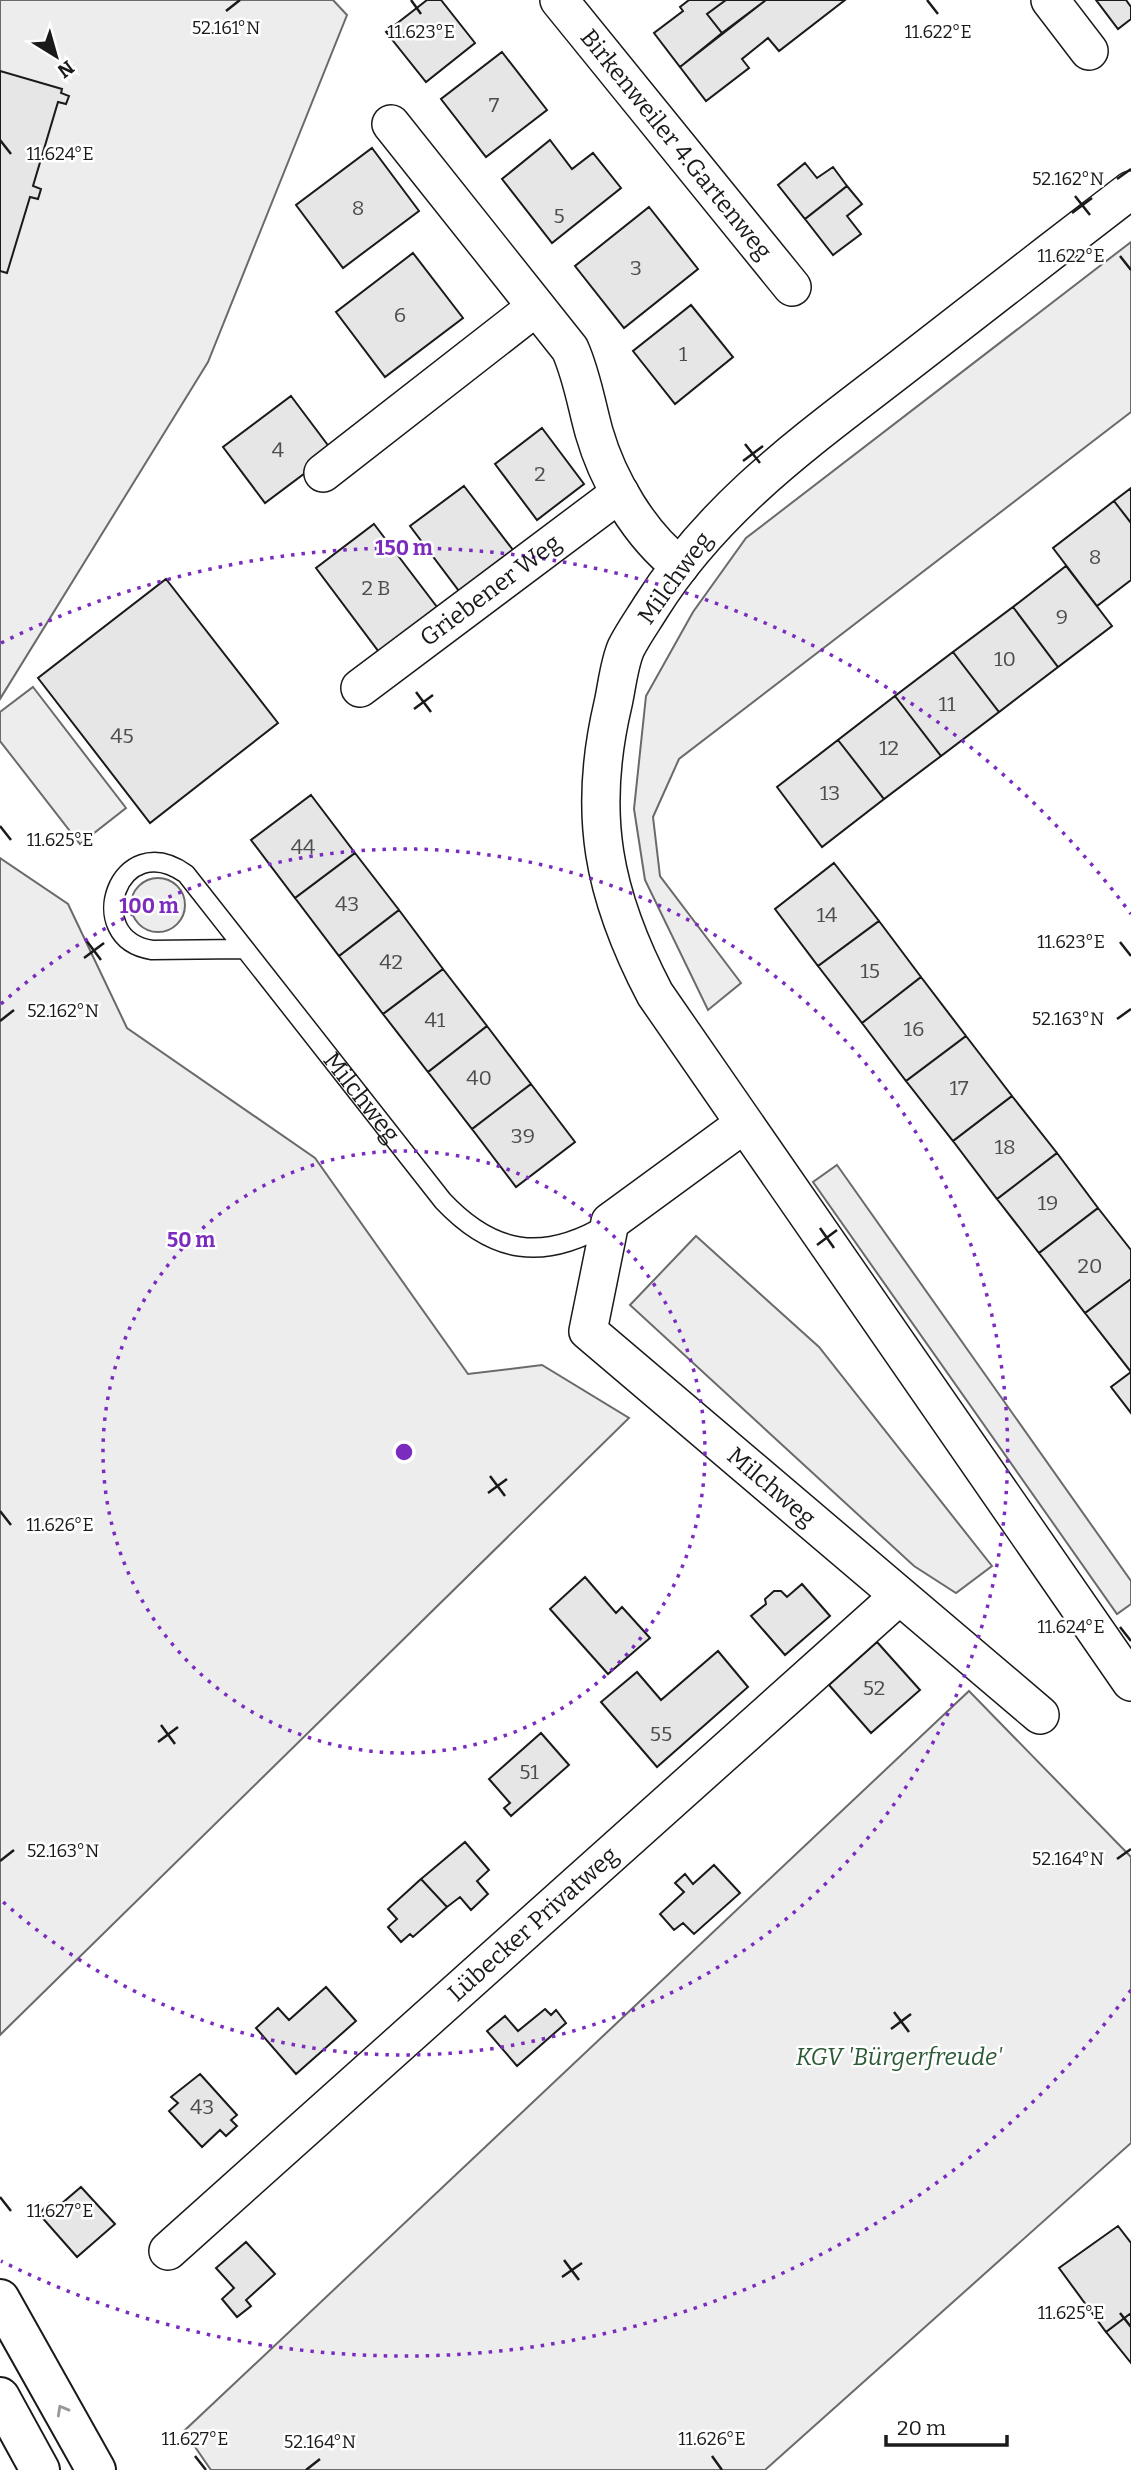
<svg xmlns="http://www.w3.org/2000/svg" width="1131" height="2470" font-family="Bitter,serif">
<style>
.built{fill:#ededed;stroke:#6a6a6a;stroke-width:2}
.building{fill:#e6e6e6;stroke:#1a1a1a;stroke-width:2}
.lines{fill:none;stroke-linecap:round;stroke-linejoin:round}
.service-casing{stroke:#1a1a1a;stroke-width:21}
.minor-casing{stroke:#1a1a1a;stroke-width:40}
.trunk-casing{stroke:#1a1a1a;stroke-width:42}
.service{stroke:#fff;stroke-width:18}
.minor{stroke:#fff;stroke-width:37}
.trunk{stroke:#fff;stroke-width:38}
.oneway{stroke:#989898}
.ticks{fill:none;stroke:#1a1a1a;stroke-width:2.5}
.ring{fill:none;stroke:#7b2cbf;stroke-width:3.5;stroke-dasharray:3.5 7}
.labels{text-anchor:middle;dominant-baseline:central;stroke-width:5;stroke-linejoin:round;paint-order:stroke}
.number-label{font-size:21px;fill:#4d4d4d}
.street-label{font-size:24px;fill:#1a1a1a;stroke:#fff}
.park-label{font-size:24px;font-style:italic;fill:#2b5a34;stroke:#fff}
.ticks-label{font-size:18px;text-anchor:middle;fill:#1a1a1a;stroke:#fff;stroke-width:5;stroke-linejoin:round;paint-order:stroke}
.centre{fill:#7b2cbf;stroke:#fff;stroke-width:3.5}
.ring-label{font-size:21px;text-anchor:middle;font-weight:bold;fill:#7b2cbf;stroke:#fff;stroke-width:5;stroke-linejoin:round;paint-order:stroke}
</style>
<rect width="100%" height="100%" fill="#fff"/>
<path class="built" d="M0,0H333L347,15L208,362L0,699Z
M1131,242V412L679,759L653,817L660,876L741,983L708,1010L645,880L634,809L646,696L693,612L746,538Z
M33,687L126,808L80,844L0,741V712Z
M0,858L68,904L127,1028L315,1158L468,1374L542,1365L629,1418L0,2035Z
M131 905a27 27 0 1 1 54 0a27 27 0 1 1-54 0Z
M837,1165L1131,1581V1604L1117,1614L813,1182Z
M696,1236L819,1347L992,1566L956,1593L914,1566L630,1305Z
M969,1691L1131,1857V2143L765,2470H211L184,2431Z"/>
<path class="building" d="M427,0H441L475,43L426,82L386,32Z
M689,0H726L707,14L722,33L680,67L654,33L683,11L680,7Z
M726,0H766L722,33L707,14Z
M766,0H845L779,51L768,38L742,59L749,68L706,101L680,67Z
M1096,0H1126L1131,7V19L1118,29Z
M502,52L547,110L486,157L441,99Z
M0,71L62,89L61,93L69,96L66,104L58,102L33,186L41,189L38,199L30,197L7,273L0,271Z
M550,140L572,169L593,153L621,188L552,243L502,179Z
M372,148L419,211L343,268L296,205Z
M805,163L817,178L833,167L847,186L805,219L778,185Z
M847,186L862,204L847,216L861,234L833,255L805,219Z
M649,207L698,269L624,328L575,266Z
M413,253L463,318L385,377L336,312Z
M691,305L733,357L675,404L633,351Z
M291,396L333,452L265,503L223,447Z
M542,428L584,484L537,520L495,464Z
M464,486L513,550L459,591L410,526Z
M1131,488V523L1114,501Z
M1114,501L1131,523V580L1097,606L1053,548Z
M374,524L437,607L379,652L316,568Z
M1066,566L1112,626L1058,667L1013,607Z
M166,579L278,723L150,823L38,678Z
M1013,607L1058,667L999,712L953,652Z
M953,652L999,712L941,756L895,696Z
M895,696L941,756L884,799L838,740Z
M838,740L884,799L822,847L777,787Z
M311,795L355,853L295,898L251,840Z
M355,853L399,910L339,956L295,898Z
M834,863L879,921L818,966L775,909Z
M399,910L443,969L383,1014L339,956Z
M879,921L921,977L862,1023L818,966Z
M443,969L487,1026L428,1072L383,1014Z
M921,977L966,1036L906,1081L862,1023Z
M487,1026L531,1084L472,1129L428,1072Z
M966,1036L1012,1096L953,1141L906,1081Z
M531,1084L575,1142L516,1187L472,1129Z
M1012,1096L1057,1153L997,1199L953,1141Z
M1057,1153L1098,1208L1039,1253L997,1199Z
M1098,1208L1131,1250V1279L1085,1313L1039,1253Z
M1131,1279V1372L1085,1313Z
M1131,1372V1413L1111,1387Z
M585,1577L616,1613L622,1607L650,1638L608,1674L550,1609Z
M802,1584L830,1616L785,1655L751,1616L766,1604L765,1599L774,1591H781L787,1597Z
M877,1642L920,1690L871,1733L829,1685Z
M718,1651L748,1687L657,1767L601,1702L637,1672L661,1700Z
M541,1733L569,1765L511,1816L504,1808L510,1803L489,1779Z
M465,1842L489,1870L477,1881L488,1894L471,1910L460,1897L447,1907L421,1879Z
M714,1865L740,1893L694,1934L683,1923L674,1930L660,1914L684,1892L675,1883L685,1874L693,1884Z
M421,1879L447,1907L413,1937L410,1934L401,1942L388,1927L397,1919L388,1909Z
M326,1987L356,2021L296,2074L256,2028L278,2008L289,2020Z
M545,2009L551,2015L556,2010L566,2023L517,2066L487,2031L505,2016L518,2031Z
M200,2074L237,2115L231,2120L237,2126L226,2136L220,2130L202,2147L169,2111L178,2103L171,2097Z
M81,2187L115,2224L77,2257L39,2214L49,2203L54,2210Z
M1118,2226L1131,2243V2313L1106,2332L1059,2268Z
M246,2242L275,2274L246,2300L251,2306L237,2317L222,2299L234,2288L216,2268Z
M1131,2313V2363L1106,2332Z"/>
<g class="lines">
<defs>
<g id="service">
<path id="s1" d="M242,949L152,950C80,939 119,826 186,874L443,1201C493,1254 543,1262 607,1224"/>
</g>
<g id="minor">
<path id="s2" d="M559,0L792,287"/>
<path d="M1050,0L1089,51"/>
<path d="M391,124L570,349C582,376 586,403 594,432C608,481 640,535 680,566"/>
<path d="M1131,190C1054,249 978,308 901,368C808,440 715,505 651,607C643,620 633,634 626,648C619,664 617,686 613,704C587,814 603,895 655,994L1131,1682"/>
<path d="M323,473L536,307"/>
<path id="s3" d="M360,688L620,493"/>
<path id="s4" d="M744,1124L610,1222L588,1331L1040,1715"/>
<path id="s5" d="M168,2251L898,1597"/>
</g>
<path id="trunk" d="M0,2299L96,2470
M0,2397L40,2470"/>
</defs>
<use href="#service" class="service-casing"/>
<use href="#minor" class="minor-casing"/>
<use href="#trunk" class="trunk-casing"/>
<use href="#service" class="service"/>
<use href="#minor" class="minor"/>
<use href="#trunk" class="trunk"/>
</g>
<defs><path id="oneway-chevron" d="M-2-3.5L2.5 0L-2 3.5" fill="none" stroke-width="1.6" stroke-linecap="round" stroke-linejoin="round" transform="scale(1.75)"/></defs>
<use class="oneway" href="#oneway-chevron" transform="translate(62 2410) rotate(-119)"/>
<path class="ticks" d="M411,0L421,14M927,0L938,14M226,11L240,0M0,140L11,154M1117,179L1131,169M1075,196L1090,215M1072,213L1092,198M1120,256L1131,270M745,444L760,463M743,461L763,446M416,692L431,712M414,709L433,695M0,826L11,840M86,940L101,960M1120,942L1131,956M84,958L104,943M1117,1019L1131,1009M0,1021L14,1010M820,1228L834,1248M817,1245L837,1230M490,1476L505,1496M488,1493L507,1479M0,1511L11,1525M1120,1627L1131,1641M161,1725L175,1744M158,1742L178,1727M1117,1859L1131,1849M0,1861L14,1850M894,2012L909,2032M891,2029L911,2014M0,2197L11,2211M564,2260L579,2280M562,2277L582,2263M1120,2313L1131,2327M195,2456L206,2470M712,2456L722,2470M306,2470L320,2459"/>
<g class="ring">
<circle cx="404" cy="1452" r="301"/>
<path d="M1 1004A603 603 0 1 1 1 1900"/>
<path d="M1131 1990A904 904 0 0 1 1 2261M1 643A904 904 0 0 1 1131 914"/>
</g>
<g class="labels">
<g class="number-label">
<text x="494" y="105">7</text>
<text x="358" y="208">8</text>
<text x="559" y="216">5</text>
<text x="636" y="268">3</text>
<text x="400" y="315">6</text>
<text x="683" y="354">1</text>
<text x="278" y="450">4</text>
<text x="540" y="474">2</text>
<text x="1095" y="557">8</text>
<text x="376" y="588">2 B</text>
<text x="1062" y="617">9</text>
<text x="1005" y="659">10</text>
<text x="947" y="704">11</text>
<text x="122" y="736">45</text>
<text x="889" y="748">12</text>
<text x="830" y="793">13</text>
<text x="303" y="847">44</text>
<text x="347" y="904">43</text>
<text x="827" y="915">14</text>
<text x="391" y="962">42</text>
<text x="870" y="971">15</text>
<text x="435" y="1020">41</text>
<text x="914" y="1029">16</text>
<text x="479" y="1078">40</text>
<text x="959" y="1088">17</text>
<text x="523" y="1136">39</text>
<text x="1005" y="1147">18</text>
<text x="1048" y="1203">19</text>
<text x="1090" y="1266">20</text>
<text x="874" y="1688">52</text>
<text x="661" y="1734">55</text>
<text x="529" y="1772">51</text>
<text x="202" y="2107">43</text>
</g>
<g class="street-label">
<text stroke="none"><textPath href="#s2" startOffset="186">Birkenweiler 4.Gartenweg</textPath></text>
<text transform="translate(675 578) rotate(-54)">Milchweg</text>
<text stroke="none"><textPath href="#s3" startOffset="163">Griebener Weg</textPath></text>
<text stroke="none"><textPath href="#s1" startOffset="539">Milchweg</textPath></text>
<text stroke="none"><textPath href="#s4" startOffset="518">Milchweg</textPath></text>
<text stroke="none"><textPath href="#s5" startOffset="490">Lübecker Privatweg</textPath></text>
</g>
<g class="park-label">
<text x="899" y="2057">KGV 'Bürgerfreude'</text>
</g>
</g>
<g class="ticks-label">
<text x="226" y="34">52.161°N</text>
<text x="421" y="38">11.623°E</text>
<text x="938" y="38">11.622°E</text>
<text x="60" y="160">11.624°E</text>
<text x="1068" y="185">52.162°N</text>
<text x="1071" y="262">11.622°E</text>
<text x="60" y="846">11.625°E</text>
<text x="1071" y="948">11.623°E</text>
<text x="63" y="1017">52.162°N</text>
<text x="1068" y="1025">52.163°N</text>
<text x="60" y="1531">11.626°E</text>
<text x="1071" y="1633">11.624°E</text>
<text x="63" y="1857">52.163°N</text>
<text x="1068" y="1865">52.164°N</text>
<text x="60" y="2217">11.627°E</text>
<text x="1071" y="2319">11.625°E</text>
<text x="195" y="2445">11.627°E</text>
<text x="712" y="2445">11.626°E</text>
<text x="320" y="2448">52.164°N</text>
</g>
<circle cx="404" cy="1452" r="10" class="centre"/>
<g class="ring-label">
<text x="404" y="555">150 m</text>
<text x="149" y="913">100 m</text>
<text x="191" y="1247">50 m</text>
</g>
<g transform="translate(56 56) rotate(143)" stroke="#ffffff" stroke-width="5" paint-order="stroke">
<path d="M0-5L12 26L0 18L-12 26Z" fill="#1a1a1a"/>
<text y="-10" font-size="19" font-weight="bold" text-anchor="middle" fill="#1a1a1a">N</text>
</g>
<path d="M886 2435v10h121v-10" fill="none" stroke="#1a1a1a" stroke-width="3.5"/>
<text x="897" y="2435" font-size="21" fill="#1a1a1a" stroke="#ffffff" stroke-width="5" paint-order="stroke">20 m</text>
</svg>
